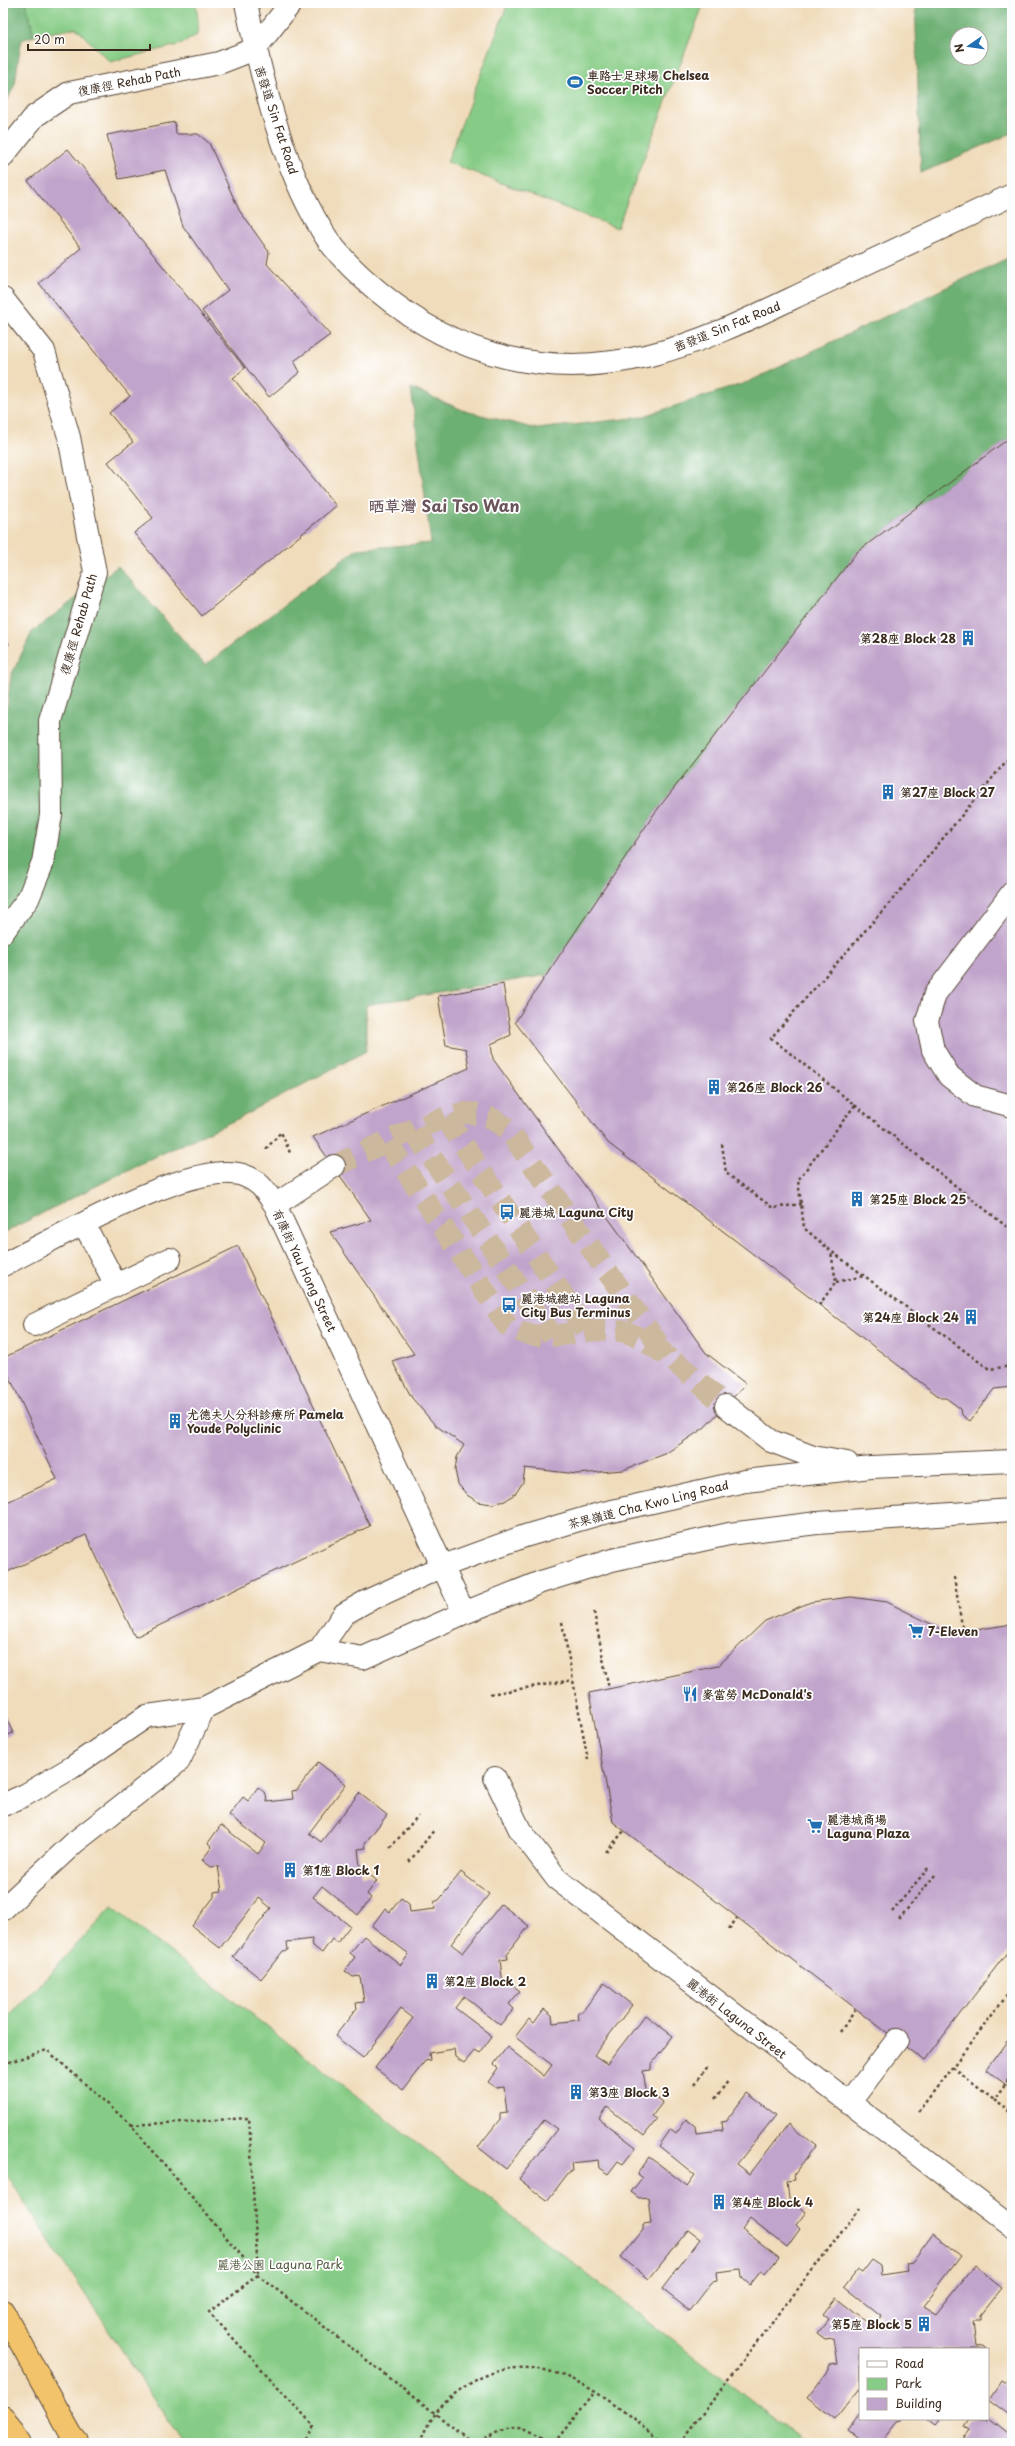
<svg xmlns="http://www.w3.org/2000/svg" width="1015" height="2446" font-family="'Playpen Sans','LXGW WenKai TC',sans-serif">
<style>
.green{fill:#87cc86;stroke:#617b52}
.forest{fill:#6db073;stroke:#546d48;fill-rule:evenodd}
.building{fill:#c1a4cb}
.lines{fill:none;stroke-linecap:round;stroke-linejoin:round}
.minor-tunnel{stroke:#ccb89c;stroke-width:22;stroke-dasharray:22 11;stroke-linecap:butt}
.minor-casing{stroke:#564536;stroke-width:24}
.highway-casing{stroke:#564536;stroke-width:24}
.path{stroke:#564536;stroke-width:2.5;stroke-dasharray:3 3;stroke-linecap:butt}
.minor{stroke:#fff;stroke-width:22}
.highway{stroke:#f2c36a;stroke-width:22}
.labels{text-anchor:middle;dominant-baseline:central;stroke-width:3.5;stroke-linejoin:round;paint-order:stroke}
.poi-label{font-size:12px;font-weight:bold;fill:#3b2a1e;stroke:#fff;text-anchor:start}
.street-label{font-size:12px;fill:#3b2a1e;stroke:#fff}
.park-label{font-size:12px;fill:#525b3d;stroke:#fff}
.district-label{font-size:16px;font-weight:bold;fill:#6a555b;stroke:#fff}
</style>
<rect width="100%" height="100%" fill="#fff"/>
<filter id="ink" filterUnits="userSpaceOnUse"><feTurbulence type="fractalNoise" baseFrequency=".025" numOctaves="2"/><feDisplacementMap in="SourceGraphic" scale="8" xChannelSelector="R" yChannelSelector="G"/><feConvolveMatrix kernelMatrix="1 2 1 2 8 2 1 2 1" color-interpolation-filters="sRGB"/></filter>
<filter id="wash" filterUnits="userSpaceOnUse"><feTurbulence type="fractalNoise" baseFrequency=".012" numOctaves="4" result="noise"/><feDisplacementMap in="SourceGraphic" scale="16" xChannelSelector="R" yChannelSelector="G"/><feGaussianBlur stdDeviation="0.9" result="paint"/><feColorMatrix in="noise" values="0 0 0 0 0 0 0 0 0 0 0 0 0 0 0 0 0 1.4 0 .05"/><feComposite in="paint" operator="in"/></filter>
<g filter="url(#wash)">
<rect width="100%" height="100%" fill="#f0dcbb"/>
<path class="green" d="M26,3H196L198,20L197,35L182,44L110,62L76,28L34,36Z
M508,3H704L617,228L447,162Z
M112,1907L728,2383L805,2443H183L6,2174L3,2166V2023Z"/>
<path class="forest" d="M3,3H26L34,36L21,40L15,84L3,109Z
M915,3H1012V133L921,173ZM957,34H981V58H957Z
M1012,256V436L857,552L654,814L547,975L366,1005V1051L246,1115L142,1163L3,1233V738L11,676L32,632L118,566L205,665L357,549L431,543L411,388L465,411L537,429L641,417L748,382Z"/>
<g id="blocks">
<path class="building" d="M175,122L176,134H198L209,143L239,210L269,252L267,264L330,335L294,361L300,372L269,397L202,311L228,290L183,226L165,170L119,179L107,135Z
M68,149L245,368L233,378L336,506L202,616L134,533L153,518L108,462L133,442L109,413L130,396L39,283L81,248L28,181Z
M1012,436V1387L994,1389L970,1421L962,1415L961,1409L946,1398H941L608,1143L515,1022L654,814L857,552Z
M3,639L9,643L3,654Z
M503,984L511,1035L491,1044L493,1059L706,1353L746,1384L704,1428L665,1454L623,1470L577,1474L525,1468L523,1482L516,1493L505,1501L492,1504L478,1502L467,1495L458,1484L455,1470L457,1457L464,1445L435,1425L412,1398L392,1361L414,1354L330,1232L371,1220L313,1137L469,1068L466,1049L446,1045L438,996Z
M238,1246L370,1526L135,1637L86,1535L3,1574V1498L5,1503L57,1479L3,1363V1358Z
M851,1597L887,1602L951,1634L1012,1624V1946L924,2061L613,1822L589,1693L718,1666L765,1621L811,1602Z
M3,1711L13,1733L3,1737Z
M318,1762L346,1784L309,1833L321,1842L359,1793L387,1815L365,1843L366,1848L358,1849L361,1875L369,1874L377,1881L367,1894L371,1898L358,1915L322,1886L313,1897L350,1926L337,1943L332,1939L322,1953L313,1946L312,1939L287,1942L288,1950L283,1951L261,1979L233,1957L271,1908L259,1898L220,1948L192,1926L214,1897V1892L222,1891L218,1866L211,1867L202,1860L212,1847L208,1843L221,1825L258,1854L266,1843L229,1815L243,1797L248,1801L258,1787L266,1794L267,1802L293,1799L292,1791L297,1790Z
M461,1872L489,1894L451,1944L463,1953L501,1904L529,1926L507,1954L508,1959L500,1960L503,1985H512L520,1991L509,2004L514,2009L500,2025L464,1996L455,2008L492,2036L480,2053L475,2050L464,2063L455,2057L454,2049L429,2053L430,2060L425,2061L403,2090L375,2068L413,2018L401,2009L363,2058L335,2036L357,2008L356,2003L364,2002L360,1976L353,1977L345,1971L355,1957L350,1953L364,1936L401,1965L409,1954L372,1926L385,1908L390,1912L401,1898L409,1904L410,1912L435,1909L434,1902L439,1900Z
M604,1983L632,2005L594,2055L607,2064L645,2015L673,2036L651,2065V2070L643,2071L647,2096H655L663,2102L652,2116L657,2119L644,2136L607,2107L599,2119L636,2147L623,2164L618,2161L608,2174L599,2168L598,2160L572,2163L573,2171L569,2172L547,2201L519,2179L557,2129L544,2120L506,2169L478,2147L500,2119V2114L507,2113L504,2087L496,2088L488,2082L498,2068L494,2064L507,2047L544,2076L552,2065L515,2037L529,2019L534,2023L544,2009L552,2015L553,2023L579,2020L578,2012H582Z
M1007,2041L1012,2045V2089L986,2070Z
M747,2093L776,2115L737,2164L750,2174L788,2124L816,2146L794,2175L795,2180L787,2181L790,2207L798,2205L806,2212L796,2225L800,2229L787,2247L750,2218L742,2229L779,2257L765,2274L761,2271L750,2285L742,2278L741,2270L716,2273L717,2281L712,2282L690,2311L662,2289L700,2239L688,2230L649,2279L621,2257L643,2229V2224L651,2223L648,2197L639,2198L631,2192L642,2178L637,2174L650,2157L687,2186L695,2175L659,2146L671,2129L676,2133L686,2119L695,2126L696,2133L722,2130L721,2122L726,2121Z
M933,2234L961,2256L923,2306L936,2314L974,2266L1002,2288L980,2316V2321H973L976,2347L984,2346L987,2349H860V2388L835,2420L807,2398L829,2370V2365L837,2364L833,2338L825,2339L817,2333L828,2319L823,2315L836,2298L873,2327L881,2316L844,2287L857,2270L862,2273L872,2260L881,2266L882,2275L908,2271L906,2263L912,2262Z
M1012,2375V2417L988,2399L1000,2381L1005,2384Z
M860,2414V2419H902V2422L898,2423L882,2443H865L848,2430Z
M988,2416L1012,2435V2443H960L970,2429L965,2426L970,2419H988Z
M928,2419H941L936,2425Z"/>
</g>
</g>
<g filter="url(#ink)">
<use href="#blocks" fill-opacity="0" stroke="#564536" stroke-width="1"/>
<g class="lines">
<path class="minor-tunnel" d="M446,1118L587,1332
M414,1131L552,1336
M388,1143L507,1325C548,1350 578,1324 620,1331C652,1336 701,1385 726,1406
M334,1166C361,1154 444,1112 469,1113C485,1113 495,1120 508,1129L667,1357"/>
<defs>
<path id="minor" d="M246,3C261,76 282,165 321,229C335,253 357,274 379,292C457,357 550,380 650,355C707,341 761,313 814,288C880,257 946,226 1012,195
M255,49L291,3
M3,156L35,116L69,93L219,63L255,49
M3,299L44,351L69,437L95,572L50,721L51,815L43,862L28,899L3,932
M1012,893L935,994L927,1021L933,1050L949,1076L975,1096L1012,1106
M275,1205L334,1166
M84,1224L116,1285
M3,1265C52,1241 195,1156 245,1176C260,1181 266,1192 275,1205L464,1613
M34,1325L170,1259
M726,1406L771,1441L813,1457L847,1463
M319,1650L363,1658L464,1613L541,1582L612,1560L729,1534L817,1523L1012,1510
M495,1778L520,1830L557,1879L1012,2227
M3,1805L25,1795L71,1768L147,1716L204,1708L319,1650L344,1614L365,1602L443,1566L525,1536L599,1514L745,1481L871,1467L1012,1461
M3,1909L75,1842L179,1761L204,1708
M849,2103L897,2040"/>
<path id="highway" d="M3,2311L71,2434L78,2443
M3,2417L20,2443"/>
</defs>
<use href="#minor" class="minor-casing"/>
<use href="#highway" class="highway-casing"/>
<path class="path" d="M1012,754L899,892L771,1038L1012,1231
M855,1105L798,1180L804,1228L831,1251L989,1369L1012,1366
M722,1144L726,1173L773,1208L801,1204
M266,1149L281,1132L291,1155
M836,1282L864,1276
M819,1305L836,1282L831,1252
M954,1577L963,1632
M594,1612L609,1689
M562,1622L588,1760
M490,1694L573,1680
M390,1848L418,1816
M606,1852L624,1831
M409,1862L435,1829
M892,1912L928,1868
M899,1919L935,1875
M729,1929L737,1918
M840,2032L856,2009
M3,2064L47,2050L131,2125L258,2275L473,2443
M953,2067L994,2099
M1012,2075L994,2099L1012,2112
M695,2084L708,2066
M715,2099L728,2081
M918,2112L1012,1989
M131,2125L249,2118L258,2275
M258,2275L209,2312L314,2426L304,2443
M420,2443C428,2418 447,2397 469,2384C545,2338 607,2400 665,2443
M480,2443C507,2423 526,2423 553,2443
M554,2443L595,2392
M680,2443L860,2208"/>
<use href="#minor" class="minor"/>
<use href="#highway" class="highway"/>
</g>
</g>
<defs>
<symbol id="stadium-bare" viewBox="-9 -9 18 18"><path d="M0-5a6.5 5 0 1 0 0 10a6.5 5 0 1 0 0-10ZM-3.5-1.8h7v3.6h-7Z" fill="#1f6fb2" stroke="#fff" stroke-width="2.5" paint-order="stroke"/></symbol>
<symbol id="building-bare" viewBox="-9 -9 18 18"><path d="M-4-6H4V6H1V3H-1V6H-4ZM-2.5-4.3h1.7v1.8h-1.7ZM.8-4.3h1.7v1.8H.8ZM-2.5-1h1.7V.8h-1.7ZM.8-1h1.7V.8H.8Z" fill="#1f6fb2" stroke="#fff" stroke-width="2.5" paint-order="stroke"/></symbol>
<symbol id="bus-bare" viewBox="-9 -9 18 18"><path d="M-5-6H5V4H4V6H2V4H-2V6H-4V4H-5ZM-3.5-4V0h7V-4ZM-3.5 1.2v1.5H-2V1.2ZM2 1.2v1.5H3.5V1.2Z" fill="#1f6fb2" stroke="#fff" stroke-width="2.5" paint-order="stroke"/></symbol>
<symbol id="supermarket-bare" viewBox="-9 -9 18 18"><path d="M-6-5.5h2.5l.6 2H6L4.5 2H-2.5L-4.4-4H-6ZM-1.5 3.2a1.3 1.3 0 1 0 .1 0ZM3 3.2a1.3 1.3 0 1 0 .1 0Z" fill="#1f6fb2" stroke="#fff" stroke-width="2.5" paint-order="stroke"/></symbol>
<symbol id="restaurant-bare" viewBox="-9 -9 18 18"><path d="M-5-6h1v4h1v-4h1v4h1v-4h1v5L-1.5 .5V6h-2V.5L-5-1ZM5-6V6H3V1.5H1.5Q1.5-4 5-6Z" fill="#1f6fb2" stroke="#fff" stroke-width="2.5" paint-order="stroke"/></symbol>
</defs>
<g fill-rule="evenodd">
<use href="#stadium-bare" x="564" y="71" width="22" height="22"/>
<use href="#building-bare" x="957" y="627" width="22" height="22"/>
<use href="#building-bare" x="877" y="781" width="22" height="22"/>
<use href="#building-bare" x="703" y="1076" width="22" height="22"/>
<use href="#building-bare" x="846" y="1188" width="22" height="22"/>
<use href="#bus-bare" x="496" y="1201" width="22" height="22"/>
<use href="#bus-bare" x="498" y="1294" width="22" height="22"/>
<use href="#building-bare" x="960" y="1306" width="22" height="22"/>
<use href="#building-bare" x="164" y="1410" width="22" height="22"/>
<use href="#supermarket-bare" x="905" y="1620" width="22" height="22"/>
<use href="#restaurant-bare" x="679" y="1683" width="22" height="22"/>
<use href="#supermarket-bare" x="804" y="1815" width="22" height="22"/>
<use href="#building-bare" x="279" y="1859" width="22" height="22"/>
<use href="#building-bare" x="421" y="1970" width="22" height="22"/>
<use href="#building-bare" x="565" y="2081" width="22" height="22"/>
<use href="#building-bare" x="708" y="2191" width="22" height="22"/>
<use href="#building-bare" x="913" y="2313" width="22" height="22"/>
</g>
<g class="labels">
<g class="poi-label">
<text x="587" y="75">車路士足球場 Chelsea<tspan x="587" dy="14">Soccer Pitch</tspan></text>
<text x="956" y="638" text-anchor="end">第28座 Block 28</text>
<text x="900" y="792">第27座 Block 27</text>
<text x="726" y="1087">第26座 Block 26</text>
<text x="869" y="1199">第25座 Block 25</text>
<text x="519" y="1212">麗港城 Laguna City</text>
<text x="521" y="1298">麗港城總站 Laguna<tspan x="521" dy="14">City Bus Terminus</tspan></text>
<text x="959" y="1317" text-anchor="end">第24座 Block 24</text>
<text x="187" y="1414">尤德夫人分科診療所 Pamela<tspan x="187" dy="14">Youde Polyclinic</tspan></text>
<text x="928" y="1631">7-Eleven</text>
<text x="702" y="1694">麥當勞 McDonald's</text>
<text x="827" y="1819">麗港城商場<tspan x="827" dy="14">Laguna Plaza</tspan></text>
<text x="302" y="1870">第1座 Block 1</text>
<text x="444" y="1981">第2座 Block 2</text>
<text x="588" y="2092">第3座 Block 3</text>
<text x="731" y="2202">第4座 Block 4</text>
<text x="912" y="2324" text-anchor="end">第5座 Block 5</text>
</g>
<g class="street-label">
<text transform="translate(129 81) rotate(-11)">復康徑 Rehab Path</text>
<text transform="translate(277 120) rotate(72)">茜發道 Sin Fat Road</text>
<text transform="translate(727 326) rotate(-22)">茜發道 Sin Fat Road</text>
<text transform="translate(78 624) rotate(-74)">復康徑 Rehab Path</text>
<text transform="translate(305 1270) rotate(65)">有康街 Yau Hong Street</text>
<text transform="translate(648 1504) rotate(-14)">茶果嶺道 Cha Kwo Ling Road</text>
<text transform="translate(737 2018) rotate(38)">麗港街 Laguna Street</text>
</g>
<g class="park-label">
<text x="280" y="2264">麗港公園 Laguna Park</text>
</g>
<g class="district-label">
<text x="444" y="505">晒草灣 Sai Tso Wan</text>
</g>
</g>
<rect width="1015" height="2446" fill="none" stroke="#fff" stroke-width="16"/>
<rect x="859" y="2348" width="130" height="72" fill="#ffffff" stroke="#b1aaa5"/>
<rect x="867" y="2361" width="20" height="6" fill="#ffffff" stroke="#b1aaa5"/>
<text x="895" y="2368" font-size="12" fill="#3b2a1e">Road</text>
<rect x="867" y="2378" width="20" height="12" fill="#87cc86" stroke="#b1aaa5"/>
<text x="895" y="2388" font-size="12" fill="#3b2a1e">Park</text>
<rect x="867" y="2398" width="20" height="12" fill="#c1a4cb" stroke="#b1aaa5"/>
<text x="895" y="2408" font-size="12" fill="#3b2a1e">Building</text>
<g transform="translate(969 46) rotate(257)"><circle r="19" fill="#ffffff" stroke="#b1aaa5"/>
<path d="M0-3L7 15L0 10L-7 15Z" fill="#1f6fb2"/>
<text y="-6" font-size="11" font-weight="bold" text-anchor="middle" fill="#3b2a1e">N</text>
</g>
<path d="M28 44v6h122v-6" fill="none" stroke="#3b2a1e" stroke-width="2"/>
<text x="34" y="44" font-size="12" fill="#3b2a1e" stroke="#ffffff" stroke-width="3" paint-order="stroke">20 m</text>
</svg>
